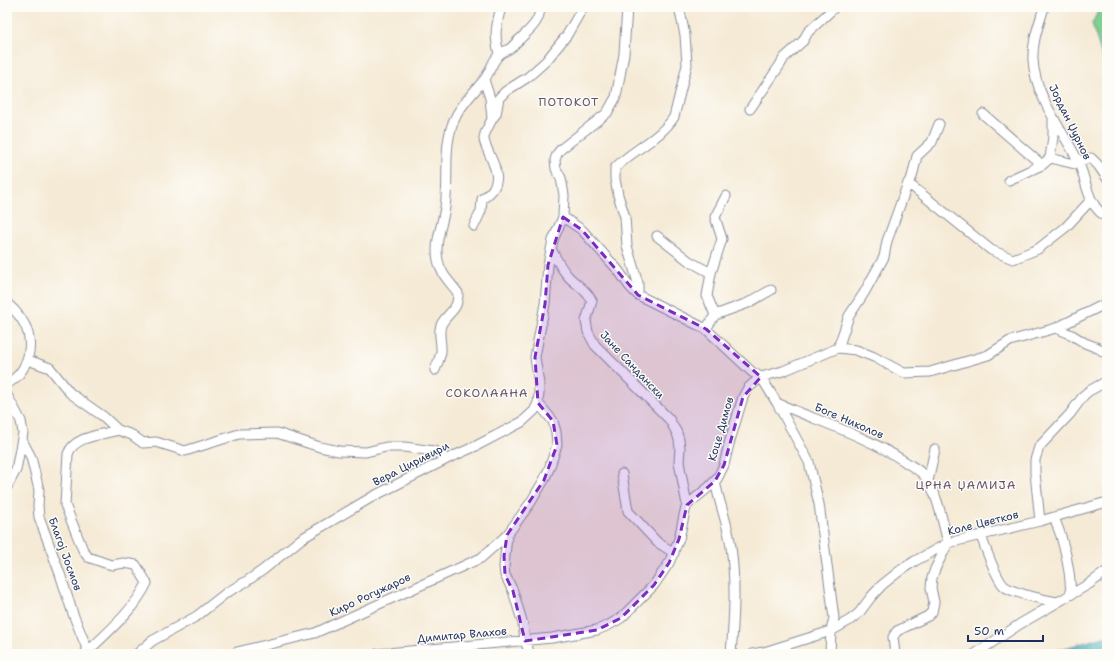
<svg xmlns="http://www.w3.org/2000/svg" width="1114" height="661" font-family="'Shantell Sans',sans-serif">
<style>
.green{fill:#7fd091;stroke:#4d8078}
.water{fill:#42b2b8;stroke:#2e708b}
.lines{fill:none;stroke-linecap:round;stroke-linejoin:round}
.minor-casing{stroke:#888c9a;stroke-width:11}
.minor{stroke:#fff;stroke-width:9}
.marked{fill:#7b2cbf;fill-opacity:0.2;stroke:#7b2cbf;stroke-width:3;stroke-dasharray:8 5;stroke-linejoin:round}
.labels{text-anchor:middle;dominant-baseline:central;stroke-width:3;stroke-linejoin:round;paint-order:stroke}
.street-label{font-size:11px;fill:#1b2f5e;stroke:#fdfcf7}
.neighbourhood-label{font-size:12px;letter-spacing:1px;fill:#65536c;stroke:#fdfcf7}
</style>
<rect width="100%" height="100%" fill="#fdfcf7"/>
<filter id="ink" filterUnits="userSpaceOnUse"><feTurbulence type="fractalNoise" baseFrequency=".025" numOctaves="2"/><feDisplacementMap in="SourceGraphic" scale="8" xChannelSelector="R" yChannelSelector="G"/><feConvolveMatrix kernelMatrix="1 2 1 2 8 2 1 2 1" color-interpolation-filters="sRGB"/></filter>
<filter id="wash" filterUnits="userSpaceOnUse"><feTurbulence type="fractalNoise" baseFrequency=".012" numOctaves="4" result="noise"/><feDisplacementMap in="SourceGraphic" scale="16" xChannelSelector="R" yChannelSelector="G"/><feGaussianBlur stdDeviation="0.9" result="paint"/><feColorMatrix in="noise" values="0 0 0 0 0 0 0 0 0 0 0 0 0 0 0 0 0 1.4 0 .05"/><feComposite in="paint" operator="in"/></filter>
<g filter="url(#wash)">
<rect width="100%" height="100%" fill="#f5ead5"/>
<path class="green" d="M1100,7H1107V71L1092,24Z"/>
<path class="water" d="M1107,636V654H1044Z"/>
</g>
<g filter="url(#ink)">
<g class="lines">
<defs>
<path id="minor" d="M1044,7C1039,25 1032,41 1033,60C1035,96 1061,128 1077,159C1087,178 1086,206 1107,217
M499,54C494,34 496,27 501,7
M484,80L490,98L492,119L496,114L499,98L506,91L528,77L546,61L567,35L583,7
M750,109L780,65L784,58L803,41L808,32L835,7
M983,114L1042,165
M1050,158L1053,137V120
M1078,161L1091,158L1098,165L1107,178
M1009,180L1042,165L1050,158L1079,165
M908,183L991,250L1013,259L1038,249L1066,227L1091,200
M563,217L582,230L618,270L630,287L638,295L706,329L752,372L761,377L777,403L809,462L819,504L834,618L831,631L830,654
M474,226L481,211L482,199C504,185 497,171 488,151C487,147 484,144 484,139C484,132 489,126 492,119
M657,236L689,261L711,273
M551,249C556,258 561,269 568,276C576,285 586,289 592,301L586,321L588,332L595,345L669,419L677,433L679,440L680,448L679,462L687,505
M638,295V283L627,246L625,217L618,195L615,179V168C632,150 660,139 674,117L687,65L685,35L679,7
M7,303C16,311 25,321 28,333C33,353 25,374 7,384
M715,315L748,303L771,290
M1056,328L1072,335L1085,343L1098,348L1107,354
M706,329L715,315L707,296L711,273L722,239L715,217L726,196
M838,348L849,316L864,293L884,257L887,241L908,183L912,177L917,156L932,142L939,124
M28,360L50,368L70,393L104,417L118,430L132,435L143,443L156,442L185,451L239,434L277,433L320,447L339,451L366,452L386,447H404L434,451L447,459
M435,370C437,364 440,358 441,352C442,342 437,331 442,323C450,310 458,311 458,293C451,283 440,274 438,260C434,242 443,224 445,207C450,176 441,143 457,114C464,102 474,92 483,81C490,74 491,62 499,55C501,52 506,51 509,49C513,47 516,42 520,39C530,29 540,22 540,7
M7,395L21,421L23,433L16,470L7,487
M777,403C820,422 864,435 904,461C911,466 918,469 924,475C937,490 943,524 948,543L935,569L932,578L931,588L934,602L932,612L928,616L897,631L893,637L895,654
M22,440L31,457L39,490L38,506L39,517L60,574L73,614L88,651
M622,474L628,511L657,542L674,553
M715,481C719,503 728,524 731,547C736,583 734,618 731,654
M928,481L935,449
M1054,517C1064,541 1070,568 1071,594
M1040,521L1035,473V460L1039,447L1070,414L1084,395L1089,391L1107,381
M981,536C985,547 996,578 1004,586C1012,593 1046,600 1057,602
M85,654C106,634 135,609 147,583L136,565L124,563L112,565L105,563L88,557L83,550L65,505L68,454C74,436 102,435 118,430
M137,654L152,641L197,616L226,593L247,581L263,570L301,539L372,497L447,459L476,446L522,422L534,411L538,403L539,394V384L535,357L545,304L548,265L553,240L563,217L564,195L561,178L556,169L555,160L557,154L561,149L607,113L616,97L624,54L627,7
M235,654L237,652L315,633L481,558L507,535
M377,654L552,638L597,630L609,625L621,618L654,585L669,563L679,539L685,511L687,505L709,487L717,479L724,465L729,444L743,397L748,388L761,377L783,371L838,348L856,350L874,357L904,373L930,372L988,355L1010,341L1056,328L1107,303
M530,654L525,641L523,624L513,591L505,575L504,567L507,535L531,502L544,480L549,469L557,445L556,432L553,421L538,403
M752,654L764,652L831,631L850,620L859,613L871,597L882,585L902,569L915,561L948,543L1040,521L1107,502
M975,654L1020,624L1089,584L1107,571"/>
</defs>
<use href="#minor" class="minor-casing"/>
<use href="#minor" class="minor"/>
</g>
</g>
<path class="marked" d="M563,217L582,230L638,295L706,329L761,377L743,397L724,465L715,481L687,505L679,539L669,563L654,585L621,618L597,630L525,641L513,591L505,575L504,556L507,535L544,480L557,445L553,421L538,403L535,357L545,304L548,265Z"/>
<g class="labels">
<g class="street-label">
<text transform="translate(1070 122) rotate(64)">Јордан Џурнов</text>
<text transform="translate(632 365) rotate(47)">Јане Сандански</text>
<text transform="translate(849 421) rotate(23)">Боге Николов</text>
<text transform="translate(721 429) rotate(-74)">Коце Димов</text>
<text transform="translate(411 464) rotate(-27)">Вера Циривири</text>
<text transform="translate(983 523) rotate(-14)">Коле Цветков</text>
<text transform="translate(65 554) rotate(70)">Благој Јосмов</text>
<text transform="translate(370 595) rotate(-25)">Киро Рогужаров</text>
<text transform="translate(462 635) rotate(-5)">Димитар Влахов</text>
</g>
<g class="neighbourhood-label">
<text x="569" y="102">ПОТОКОТ</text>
<text x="487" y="393">СОКОЛААНА</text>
<text x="966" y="485">ЦРНА ЏАМИЈА</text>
</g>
</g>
<rect width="1114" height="661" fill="none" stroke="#fdfcf7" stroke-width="24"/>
<path d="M968 635v6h75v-6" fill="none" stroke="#1b2f5e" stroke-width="2"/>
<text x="974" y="635" font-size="12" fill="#1b2f5e" stroke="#fdfcf7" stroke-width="3" paint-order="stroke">50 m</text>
</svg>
